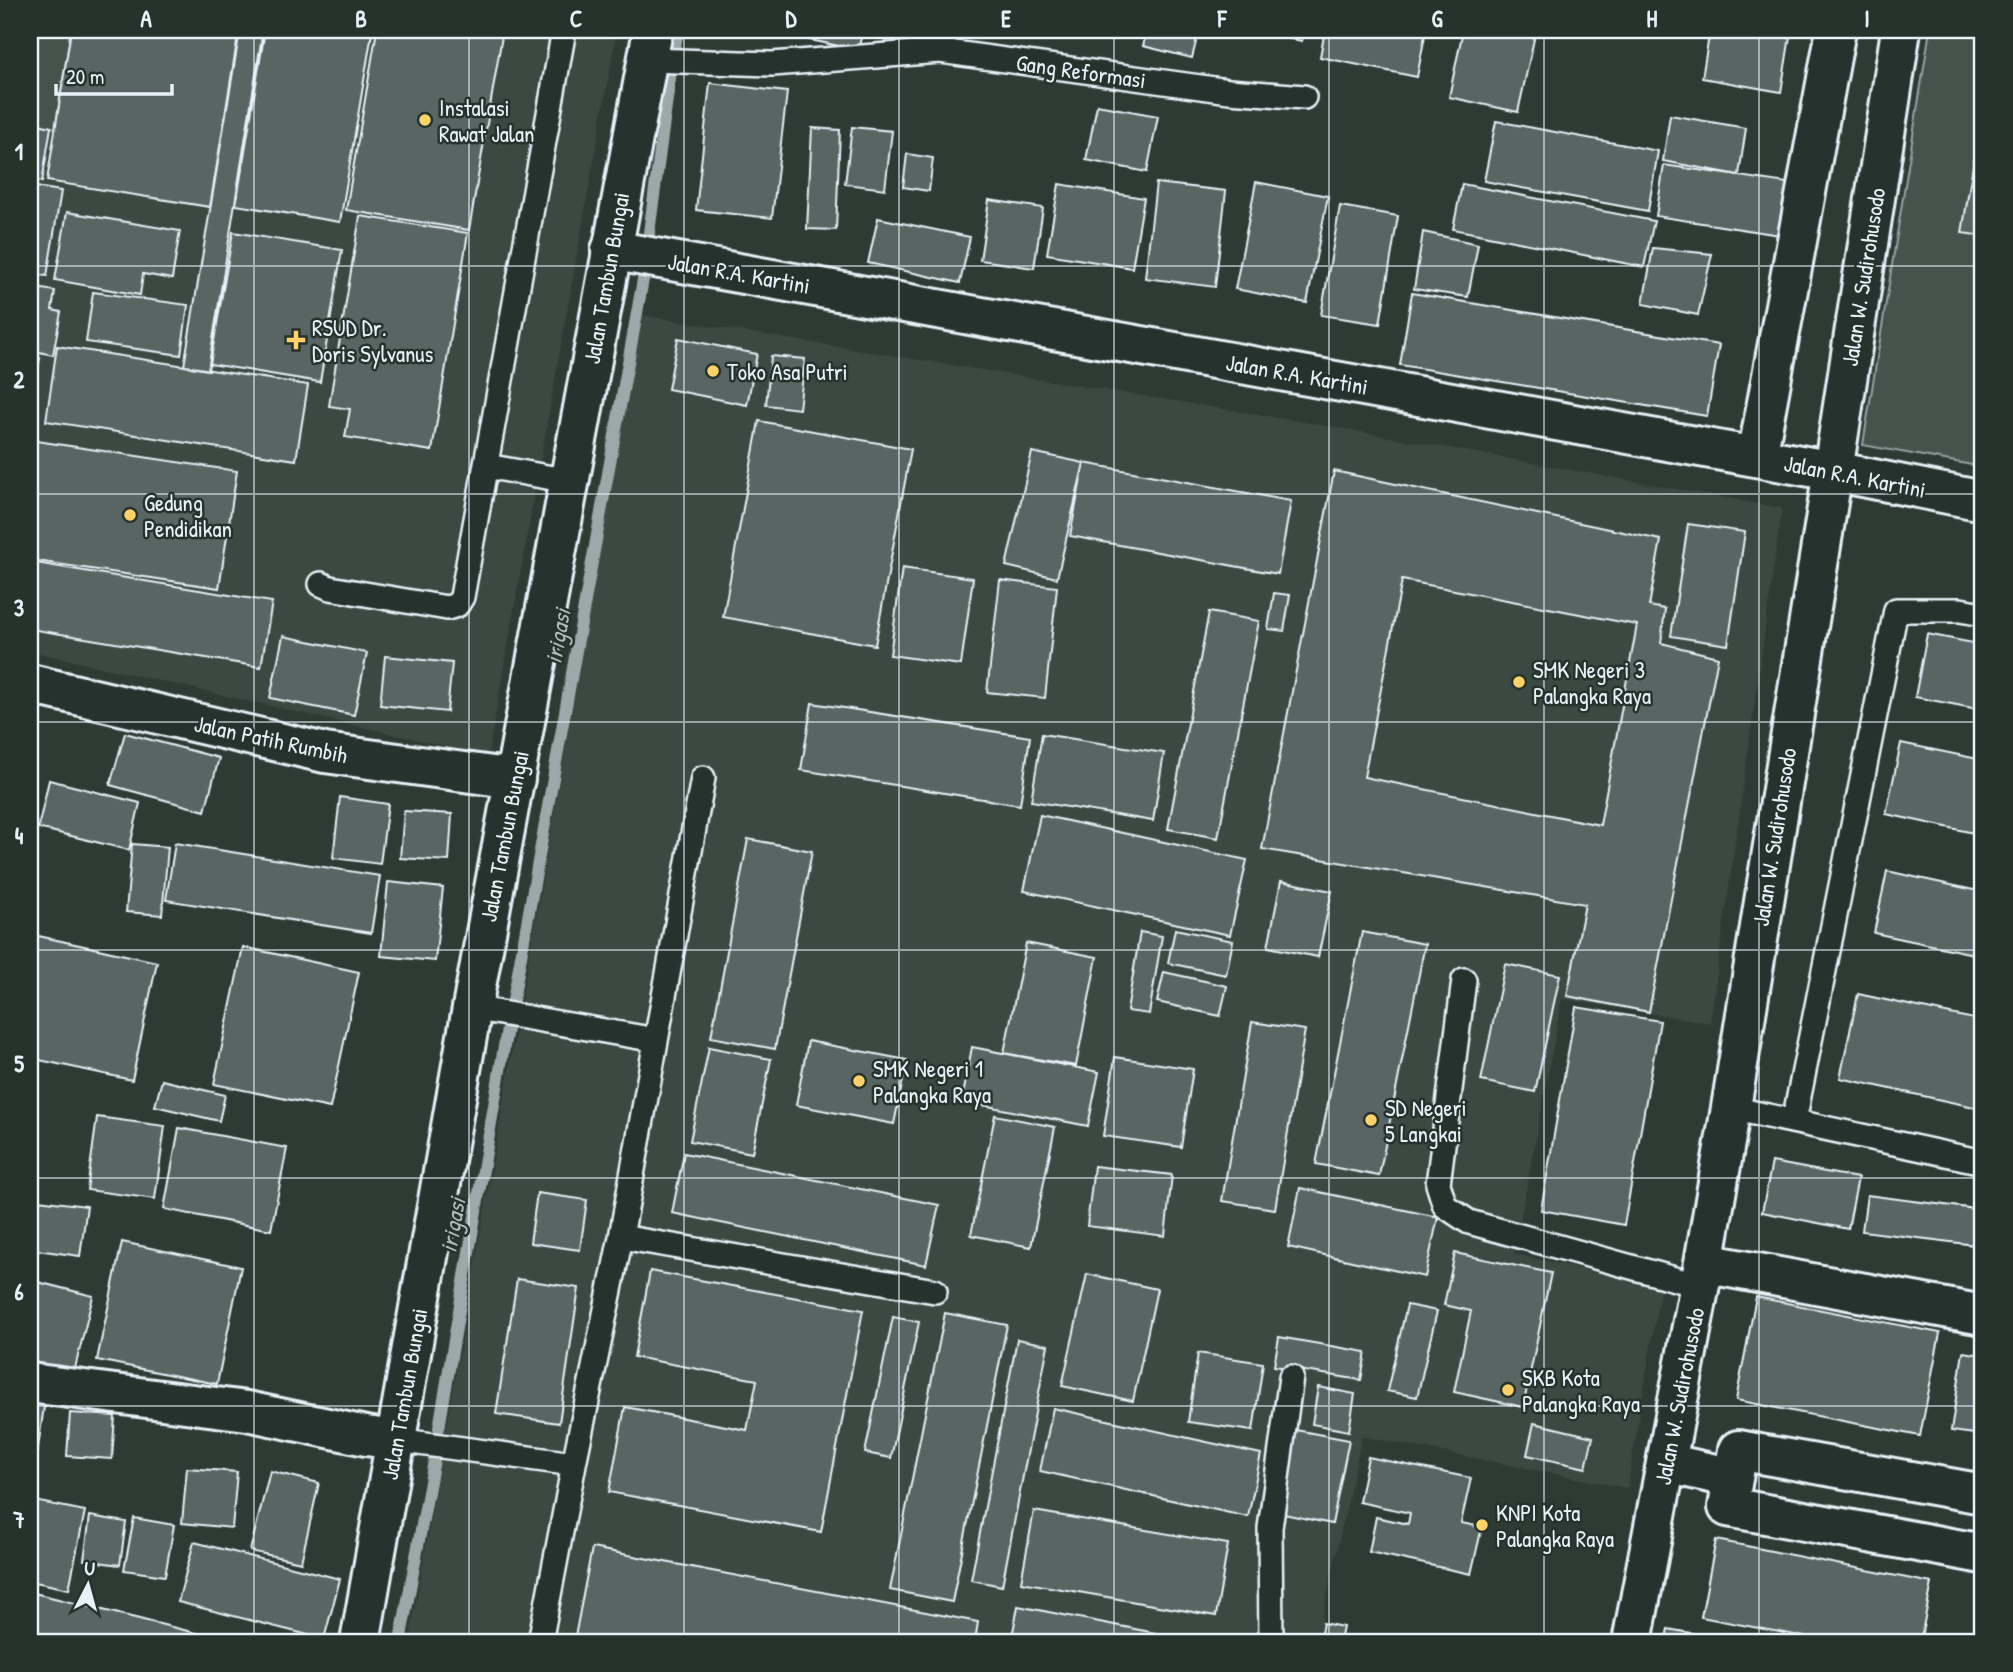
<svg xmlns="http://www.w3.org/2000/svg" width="2013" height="1672" font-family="'Patrick Hand',sans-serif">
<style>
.built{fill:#3b4843}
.green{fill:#45524e;stroke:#96a2a3;stroke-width:2}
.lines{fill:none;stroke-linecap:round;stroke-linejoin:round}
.stream{stroke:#9da8a9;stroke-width:12}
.building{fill:#596563;stroke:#e8f1f8;stroke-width:2;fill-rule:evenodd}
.service-casing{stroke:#e8f1f8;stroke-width:28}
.minor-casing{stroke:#e8f1f8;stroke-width:44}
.tertiary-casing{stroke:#e8f1f8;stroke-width:44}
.secondary-casing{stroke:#e8f1f8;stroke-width:44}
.service{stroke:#26332d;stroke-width:23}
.minor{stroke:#26332d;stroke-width:38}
.tertiary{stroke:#26332d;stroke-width:38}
.secondary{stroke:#26332d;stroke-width:38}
.grid{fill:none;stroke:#e8f1f8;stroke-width:2;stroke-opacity:0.55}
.poi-dot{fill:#ffd166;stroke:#26332d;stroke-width:2.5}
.labels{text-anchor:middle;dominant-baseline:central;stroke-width:5;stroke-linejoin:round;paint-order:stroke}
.street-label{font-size:23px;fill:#e8f1f8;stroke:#26332d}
.poi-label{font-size:23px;fill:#e8f1f8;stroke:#26332d;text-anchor:start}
.water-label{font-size:24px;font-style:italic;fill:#b0babd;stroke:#26332d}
.neatline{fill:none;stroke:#e8f1f8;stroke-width:2.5}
.grid-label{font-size:23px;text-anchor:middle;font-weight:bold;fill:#e8f1f8}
</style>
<rect width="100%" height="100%" fill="#2e3b35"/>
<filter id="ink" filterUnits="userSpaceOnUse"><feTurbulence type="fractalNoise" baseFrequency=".0143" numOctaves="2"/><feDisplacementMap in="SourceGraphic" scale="14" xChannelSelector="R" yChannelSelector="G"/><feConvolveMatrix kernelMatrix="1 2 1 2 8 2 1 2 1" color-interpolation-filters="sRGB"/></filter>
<g filter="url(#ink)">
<path class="built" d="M30,30H617L488,756L30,651Z
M641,315L1323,425L1782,508L1710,1023L1562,999L1514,1254L1661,1286L1627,1488L1362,1436L1317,1642H409Z"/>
<path class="green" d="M35,30H71L55,128L30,122V67Z
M1930,30H1983V467L1863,445Z"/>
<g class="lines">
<path class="stream" d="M674,52L678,30
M648,240L670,77
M512,1006L644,274
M439,1428L507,1029
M400,1642L435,1455"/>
</g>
<path class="building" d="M30,30H35L30,67Z
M71,30H239L210,207L47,181Z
M240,30H263L208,370L184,366Z
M265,30H350L372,33L340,222L236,205Z
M377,30H503L469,230L346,210Z
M763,30H863L858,50Z
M1147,30H1199L1192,58L1143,46Z
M1251,30H1305L1302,41Z
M1325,30H1426L1417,77L1320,57Z
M1463,30H1536L1518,112L1449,97Z
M1710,30H1791L1781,92L1702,78Z
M710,83L787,92L772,218L696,210Z
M1983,103V236L1962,233Z
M1097,105L1158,116L1147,172L1086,160Z
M1670,115L1746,128L1739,175L1663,161Z
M1496,121L1658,151L1648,211L1484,181Z
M30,122L51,127L42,182L30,180Z
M852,127L892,131L885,189L845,184Z
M812,128L840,130L836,230L807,229Z
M907,154L933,158L929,191L903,187Z
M1664,165L1787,183L1780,235L1656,216Z
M1256,182L1328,196L1307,303L1235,289Z
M1156,183L1226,191L1215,287L1145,278Z
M1059,184L1144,198L1132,268L1047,254Z
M1462,184L1654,221L1644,267L1453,229Z
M30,186L61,191L47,276L30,274Z
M989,200L1043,208L1034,268L980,260Z
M1340,206L1398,216L1380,324L1321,315Z
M67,212L180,231L172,279L143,274L140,295L55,280Z
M360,216L468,233L432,451L345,437L350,409L329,406Z
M878,218L970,237L960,283L868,263Z
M233,232L342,250L320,382L210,364Z
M1423,232L1478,244L1468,297L1414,289Z
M1653,248L1712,254L1698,315L1643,304Z
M30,287L55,291L52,310L61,312L53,355L30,350Z
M93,292L188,305L181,355L86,342Z
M1412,293L1719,345L1707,416L1400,365Z
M678,338L757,354L747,405L668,389Z
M57,346L308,385L296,460L46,421Z
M30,356L40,358L30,411Z
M771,356L805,359L799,409L766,405Z
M759,421L911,449L875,645L723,617Z
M30,440L237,471L219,588L30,560Z
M1032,452L1084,463L1057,578L1006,566Z
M1084,463L1291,501L1278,574L1070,536Z
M1334,471L1661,540L1649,606L1665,609L1661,643L1718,657L1649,1012L1567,996L1585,904L1262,849ZM1402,580L1637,625L1600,825L1364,777Z
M1688,524L1745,532L1728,645L1671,636Z
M30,562L272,602L261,667L30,629Z
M902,568L973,578L961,665L890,655Z
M1000,580L1057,587L1045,698L987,692Z
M1274,593L1290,595L1284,631L1268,629Z
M1209,612L1259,621L1218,838L1168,829Z
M1927,634L1983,645V710L1915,697Z
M283,636L367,653L354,715L270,698Z
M385,656L452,663L447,712L380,705Z
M812,703L1030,737L1020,805L801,770Z
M125,733L219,758L205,811L110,785Z
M1042,734L1164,753L1153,821L1031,801Z
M1901,743L1983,760V835L1886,814Z
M49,780L140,803L129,850L38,828Z
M340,797L388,804L380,864L333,858Z
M404,811L452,814L449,861L400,858Z
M1040,815L1247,860L1230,935L1024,891Z
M748,839L812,851L775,1049L711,1037Z
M175,843L380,876L371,933L166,900Z
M132,844L168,847L162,915L126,912Z
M1887,871L1983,892V956L1874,933Z
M1281,881L1332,891L1318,957L1268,947Z
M388,882L443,888L435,961L381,956Z
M1175,929L1233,941L1226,975L1168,963Z
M1140,932L1162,936L1149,1014L1127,1011Z
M1362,932L1425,944L1379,1176L1316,1164Z
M34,935L157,962L132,1080L30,1058V956Z
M1026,943L1097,957L1076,1066L1004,1053Z
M243,947L359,972L330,1108L214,1084Z
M1505,964L1560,975L1535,1092L1481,1081Z
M1164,972L1227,986L1220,1016L1157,1002Z
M1858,994L1983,1021V1109L1840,1078Z
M1576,1007L1660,1021L1624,1225L1541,1210Z
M1252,1022L1305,1030L1275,1209L1222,1201Z
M808,1041L907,1060L894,1124L796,1105Z
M709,1047L771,1059L752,1153L690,1141Z
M972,1047L1099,1072L1088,1126L962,1101Z
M1115,1057L1193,1069L1181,1147L1103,1136Z
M162,1080L225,1095L219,1121L155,1106Z
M995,1115L1055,1127L1031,1247L971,1235Z
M97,1117L165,1126L155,1199L87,1190Z
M179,1128L287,1148L271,1230L164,1209Z
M684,1153L939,1205L926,1265L672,1213Z
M1772,1162L1858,1178L1848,1229L1762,1212Z
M1094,1166L1172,1175L1165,1236L1087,1226Z
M1300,1188L1438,1217L1425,1277L1288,1247Z
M537,1193L587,1200L580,1250L530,1243Z
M1867,1195L1983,1210V1246L1862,1231Z
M30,1199L87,1206L80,1256L30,1249Z
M122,1242L241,1267L217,1384L97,1360Z
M1455,1253L1551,1273L1523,1407L1454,1392L1471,1311L1444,1305Z
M650,1271L863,1310L821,1532L609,1492L625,1407L747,1430L757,1380L634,1357Z
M1087,1274L1157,1289L1133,1401L1062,1386Z
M517,1279L579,1288L559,1423L496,1414Z
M30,1280L93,1296L74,1372L30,1361Z
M1756,1297L1940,1333L1920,1436L1736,1400Z
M1407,1305L1437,1311L1417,1397L1387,1391Z
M945,1313L1007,1325L952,1602L890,1590Z
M893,1317L919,1322L891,1458L865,1453Z
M1279,1337L1366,1352L1361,1380L1274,1366Z
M1017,1339L1048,1345L1002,1586L971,1580Z
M1963,1352L1983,1355V1435L1951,1431Z
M1198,1353L1263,1363L1253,1431L1188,1422Z
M1318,1387L1355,1394L1349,1431L1312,1424Z
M30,1398L45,1400L37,1454L30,1453Z
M1053,1408L1261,1454L1248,1517L1040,1471Z
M70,1413L115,1416L112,1459L67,1456Z
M1534,1423L1593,1437L1586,1468L1527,1455Z
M1296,1430L1349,1440L1332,1524L1279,1513Z
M1368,1457L1471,1478L1461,1523L1482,1527L1471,1574L1369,1552L1376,1517L1408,1524L1410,1513L1359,1502Z
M187,1468L237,1472L232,1528L182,1523Z
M270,1471L319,1483L301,1562L250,1551Z
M30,1500L85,1511L69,1589L30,1581Z
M1034,1511L1228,1544L1216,1616L1021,1582Z
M90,1516L126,1522L120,1565L84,1560Z
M134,1518L174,1525L165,1576L124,1570Z
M1716,1540L1932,1583L1920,1642H1831L1701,1617Z
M194,1542L340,1579L324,1639L178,1602Z
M592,1548L978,1622L975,1642H574Z
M30,1592L196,1633L194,1642H30Z
M1018,1606L1201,1642H1011Z
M1323,1623L1343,1627L1340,1642H1319Z
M1668,1629L1741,1642H1665Z"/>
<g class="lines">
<defs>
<path id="service" d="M648,60L772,64L940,51L1229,91L1304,97
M486,466L569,481
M321,584L330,588L447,608L457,605L462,597L564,30
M1464,980L1438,1184L1445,1206L1469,1222L1700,1286
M472,1008L656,1040
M1731,1108L1983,1162
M1794,1121L1896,610H1960L1983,614
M621,1237L935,1291
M396,1440L574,1464L621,1237L703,778
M540,1642L574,1464
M1271,1642L1270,1528L1291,1377"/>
<path id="minor" d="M30,684L325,753L515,779
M1704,1263L1983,1315
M30,1383L247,1411L366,1436L396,1440
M1666,1463L1733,1478
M1983,1494L1738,1450L1728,1507L1983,1554
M1632,1642L1704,1263L1731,1108L1833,471"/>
<path id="tertiary" d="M611,250L1833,471L1983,501
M1757,457L1836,30
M1833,471L1901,30"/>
<path id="secondary" d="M360,1642L472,1008L653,30"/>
</defs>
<use href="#service" class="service-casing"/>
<use href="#minor" class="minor-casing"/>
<use href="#tertiary" class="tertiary-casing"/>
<use href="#secondary" class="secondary-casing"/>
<use href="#service" class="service"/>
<use href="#minor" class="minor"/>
<use href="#tertiary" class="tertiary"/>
<use href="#secondary" class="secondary"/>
</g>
</g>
<path class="grid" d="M254,30V1642M469,30V1642M684,30V1642M899,30V1642M1114,30V1642M1329,30V1642M1544,30V1642M1759,30V1642M30,266H1983M30,494H1983M30,722H1983M30,950H1983M30,1178H1983M30,1406H1983"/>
<g class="poi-dot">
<circle cx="425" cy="120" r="7"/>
<path d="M292.5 329.5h7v7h7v7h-7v7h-7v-7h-7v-7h7z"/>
<circle cx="713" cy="371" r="7"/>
<circle cx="130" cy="515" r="7"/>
<circle cx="1519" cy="682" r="7"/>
<circle cx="859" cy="1081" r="7"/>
<circle cx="1371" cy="1120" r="7"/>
<circle cx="1508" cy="1390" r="7"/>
<circle cx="1482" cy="1525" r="7"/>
</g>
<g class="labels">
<g class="street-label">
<text transform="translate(1081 71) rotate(8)">Gang Reformasi</text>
<text transform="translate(739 273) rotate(10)">Jalan R.A. Kartini</text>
<text transform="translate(1863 277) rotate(-81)">Jalan W. Sudirohusodo</text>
<text transform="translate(606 278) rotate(-80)">Jalan Tambun Bungai</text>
<text transform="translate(1297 374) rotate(10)">Jalan R.A. Kartini</text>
<text transform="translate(1855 476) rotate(11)">Jalan R.A. Kartini</text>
<text transform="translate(271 739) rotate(12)">Jalan Patih Rumbih</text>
<text transform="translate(504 836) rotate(-79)">Jalan Tambun Bungai</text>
<text transform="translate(1774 837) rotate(-81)">Jalan W. Sudirohusodo</text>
<text transform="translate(404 1394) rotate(-80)">Jalan Tambun Bungai</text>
<text transform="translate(1679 1396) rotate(-79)">Jalan W. Sudirohusodo</text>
</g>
<g class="poi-label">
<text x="439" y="107">Instalasi<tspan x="439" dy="26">Rawat Jalan</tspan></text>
<text x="312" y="327">RSUD Dr.<tspan x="312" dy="26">Doris Sylvanus</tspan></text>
<text x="727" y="371">Toko Asa Putri</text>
<text x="144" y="502">Gedung<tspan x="144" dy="26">Pendidikan</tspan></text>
<text x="1533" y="669">SMK Negeri 3<tspan x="1533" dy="26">Palangka Raya</tspan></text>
<text x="873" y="1068">SMK Negeri 1<tspan x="873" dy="26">Palangka Raya</tspan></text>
<text x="1385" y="1107">SD Negeri<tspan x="1385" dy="26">5 Langkai</tspan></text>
<text x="1522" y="1377">SKB Kota<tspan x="1522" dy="26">Palangka Raya</tspan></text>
<text x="1496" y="1512">KNPI Kota<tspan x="1496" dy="26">Palangka Raya</tspan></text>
</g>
<g class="water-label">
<text transform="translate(557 636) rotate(-80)">irigasi</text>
<text transform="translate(452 1225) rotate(-80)">irigasi</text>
</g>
</g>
<rect width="2013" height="1672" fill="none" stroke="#26332d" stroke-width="77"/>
<g transform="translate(88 1585) rotate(6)" stroke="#26332d" stroke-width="5" paint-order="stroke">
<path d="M0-5L12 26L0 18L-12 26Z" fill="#e8f1f8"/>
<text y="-10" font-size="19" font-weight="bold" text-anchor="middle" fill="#e8f1f8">U</text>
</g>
<path d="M56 84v10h116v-10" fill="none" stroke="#e8f1f8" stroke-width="3.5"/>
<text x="66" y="84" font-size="21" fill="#e8f1f8" stroke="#26332d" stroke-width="5" paint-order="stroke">20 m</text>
<rect x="38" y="38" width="1936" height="1596" class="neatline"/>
<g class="grid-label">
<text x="146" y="27">A</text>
<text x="361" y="27">B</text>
<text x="576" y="27">C</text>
<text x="791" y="27">D</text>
<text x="1006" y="27">E</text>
<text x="1222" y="27">F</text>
<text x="1437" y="27">G</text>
<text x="1652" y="27">H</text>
<text x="1867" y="27">I</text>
<text x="19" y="160">1</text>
<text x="19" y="388">2</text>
<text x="19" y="616">3</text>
<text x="19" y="844">4</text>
<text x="19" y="1072">5</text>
<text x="19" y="1300">6</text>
<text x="19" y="1528">7</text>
</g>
</svg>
